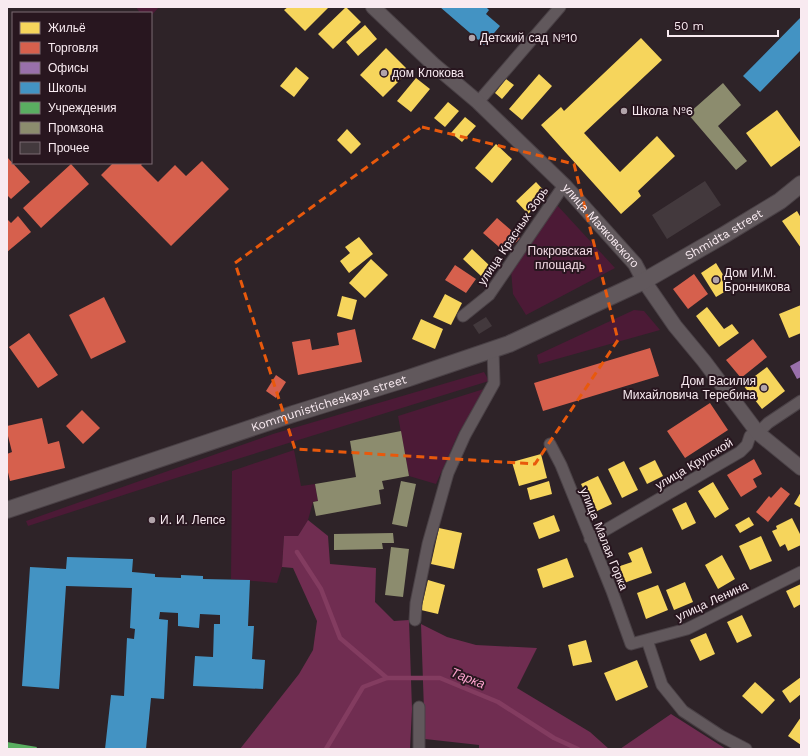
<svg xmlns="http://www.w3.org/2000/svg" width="808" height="756" font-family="'Work Sans',sans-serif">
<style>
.green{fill:#4c1a36}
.forest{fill:#702d51}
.homes{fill:#f6d55c}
.shops{fill:#d6604d}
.offices{fill:#9970ab}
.schools{fill:#4393c3}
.public{fill:#5aae61}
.industry{fill:#8c8c6e}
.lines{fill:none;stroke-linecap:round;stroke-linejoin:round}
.stream{stroke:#833c60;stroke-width:4.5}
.building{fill:#43393d}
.minor-casing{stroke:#4a4146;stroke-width:13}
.tertiary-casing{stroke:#4a4146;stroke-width:16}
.secondary-casing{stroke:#4a4146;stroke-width:18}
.minor{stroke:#61585c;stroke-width:11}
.tertiary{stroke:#61585c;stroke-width:14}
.secondary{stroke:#61585c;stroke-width:16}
.marked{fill:none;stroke:#e8590c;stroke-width:3;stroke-dasharray:8 5;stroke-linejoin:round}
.poi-dot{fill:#b1a4aa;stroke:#28161f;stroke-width:1.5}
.labels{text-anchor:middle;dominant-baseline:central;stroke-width:4;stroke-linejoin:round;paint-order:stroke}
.poi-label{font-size:12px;fill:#f8eaf0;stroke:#28161f;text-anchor:start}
.street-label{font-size:12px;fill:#f8eaf0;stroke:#28161f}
.park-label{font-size:12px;fill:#f2dae4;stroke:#28161f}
.water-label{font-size:13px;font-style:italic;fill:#f9a1cb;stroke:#28161f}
</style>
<rect width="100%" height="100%" fill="#2e2328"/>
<path class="green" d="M136,7H159L151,16V13H140Z
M556,204L615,268L526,315L513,294L511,270Z
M634,310L644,311L660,330L539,364L537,355Z
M484,372L489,381L176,478L28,526L26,521L273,434Z
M487,388L459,432L436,484L409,476L398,416Z
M294,450L301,486L315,484L318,501L313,502L308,520L298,536H284L282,567L277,583L231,579L232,471Z"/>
<path class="forest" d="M308,520L328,536L330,564L376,568L375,602L394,621L409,620L412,709L410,749H240L299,674L313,650L317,621L293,568L282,567L284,536H298Z
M421,624L447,637L476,645L537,648L517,688L590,732L609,749H479V745L425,739Z
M671,714L726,749H620Z"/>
<path class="homes" d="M288,7H329L305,31L284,10Z
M346,7L361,22L333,49L318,34Z
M365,25L377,39L358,56L346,42Z
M641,38L662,60L584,133L620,172L657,136L675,156L638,191L641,196L621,214L541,125L561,107L564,111Z
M386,48L409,71L383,97L360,75Z
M296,67L309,78L294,97L280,86Z
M539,74L552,86L522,120L509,109Z
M416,78L430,89L411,112L397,101Z
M506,79L514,85L502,99L495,93Z
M448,102L459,111L445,127L434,118Z
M777,110L801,143V145L771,167L746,133Z
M465,117L476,126L462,142L451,133Z
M347,129L361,144L351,154L337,140Z
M496,144L512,159L492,183L475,168Z
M536,182L548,195L528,214L516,201Z
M797,211L801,218V248L782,221Z
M359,237L373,254L349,273L340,261L350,253L345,247Z
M472,249L490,266L481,276L463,259Z
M371,259L388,275L365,298L349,283Z
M716,263L731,288L716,297L701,273Z
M445,294L462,303L451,325L433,317Z
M342,296L357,300L352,320L337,316Z
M801,305V333L789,338L779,314Z
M707,307L724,329L732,324L739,333L719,347L696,316Z
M421,319L443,329L435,349L412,339Z
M767,367L785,391L762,409L743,385Z
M541,454L547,478L519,486L512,462Z
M655,460L663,476L647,484L639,468Z
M624,461L638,490L622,498L608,469Z
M598,476L612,504L595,512L581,484Z
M549,481L552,494L530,500L527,488Z
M713,482L729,509L715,518L698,491Z
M801,492V508L794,504Z
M686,502L696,523L682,530L672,509Z
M554,515L560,531L539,539L533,523Z
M749,517L754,525L740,533L735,525Z
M792,518L801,536V545L788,551L785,544L780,547L772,531L777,529L776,526Z
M439,528L462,533L454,569L431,564Z
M761,536L772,561L750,570L739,546Z
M642,547L652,573L624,583L617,567L632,562L628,553Z
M722,555L735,579L718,589L705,565Z
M567,558L574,577L543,588L537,569Z
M428,580L445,585L438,614L421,610Z
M685,582L693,602L674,610L666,590Z
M801,584V604L794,608L786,591Z
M658,585L668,610L646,619L637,593Z
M742,615L752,636L737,643L727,622Z
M706,633L715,654L700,661L690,640Z
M586,640L592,662L573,666L568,645Z
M637,660L648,687L616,701L604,673Z
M801,677V694L790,703L782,691Z
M755,682L775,700L762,714L742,696Z
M801,717V745L788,736Z"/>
<path class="shops" d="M7,157L30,182L11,199L7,195Z
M202,161L229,189L171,246L101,175L113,163H143L141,165L158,182L175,165L186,176Z
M71,164L89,184L41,228L23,208Z
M18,216L31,232L7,252V219L11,223Z
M497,218L520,238L506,253L483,233Z
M455,265L476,279L466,293L445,280Z
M694,274L708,294L688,309L673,289Z
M104,297L126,342L91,359L69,315Z
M355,329L362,362L298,375L292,342L310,339L312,350L339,345L337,333Z
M29,333L58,375L38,388L9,347Z
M753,339L767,357L741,378L726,360Z
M650,348L659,376L543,411L534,383Z
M276,375L286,382L276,398L266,391Z
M710,403L728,430L685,458L667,431Z
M82,410L100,428L83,444L66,426Z
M42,418L48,444L59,441L65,468L10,481L7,468V454L12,452L7,432V426Z
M754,459L762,474L753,479L757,487L741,497L727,475Z
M781,487L790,494L768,522L756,512L769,496L771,498Z"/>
<path class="offices" d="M801,360V377L797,379L790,366Z"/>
<path class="schools" d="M440,7H486L489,10L486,14L500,26L484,45Z
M801,17V50L760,92L743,76Z
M67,557L133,559L132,572L155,574V577L181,578V575L203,576V579L250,580L248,626H254L252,659L265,660L263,689L193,686L195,656L213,657L214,624H220V615L200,614L199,628L178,626V613L160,612L159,619L168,620L164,699L151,698L146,749H105L111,695L124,696L127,638L134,639L135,629L130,628L132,588L66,586L59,689L22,686L30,567L66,569Z"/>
<path class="public" d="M7,742L37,747L36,749H7Z"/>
<path class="industry" d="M723,83L741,105L718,126L747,161L736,170L688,114Z
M401,431L409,476L382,481L384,489L379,490L381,504L316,516L313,502L318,501L315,484L356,477L350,441Z
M401,481L416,484L407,527L392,524Z
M393,533L394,543H382L383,549L334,550V534Z
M391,547L409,549L403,597L385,595Z"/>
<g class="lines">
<path class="stream" d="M297,552L321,589L340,638L387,678
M326,749L363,687L387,678H440L498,702L554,738L578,749"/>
</g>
<path class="building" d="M705,181L721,205L667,239L652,215Z
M486,317L492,326L479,334L473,325Z"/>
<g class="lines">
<defs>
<path id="minor" d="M478,102L560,7
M463,316L489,295L560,191L565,186
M550,444L561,465L612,591L631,644L687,629L801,572
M590,539L740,452L747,445L750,436L758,433L768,423L801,401
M415,620L416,603L428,544L448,473L465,435L494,383L493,350
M647,640L662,685L683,711L721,736L746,749
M419,707V749"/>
<g id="tertiary">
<path id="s1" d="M373,7L433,64L478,102L565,186L635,264L644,281L675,326L704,361L758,433L801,468"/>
</g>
<g id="secondary">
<path id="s2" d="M7,510L293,414L409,378L509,344L644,281L724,235L780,201L801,184"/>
</g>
</defs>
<use href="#minor" class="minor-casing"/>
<use href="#tertiary" class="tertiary-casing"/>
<use href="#secondary" class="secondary-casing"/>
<use href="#minor" class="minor"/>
<use href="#tertiary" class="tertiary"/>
<use href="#secondary" class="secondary"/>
</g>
<path class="marked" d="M422,127L574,164L618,340L535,464L295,449L235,263Z"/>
<g class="poi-dot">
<circle cx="472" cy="38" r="4"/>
<circle cx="384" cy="73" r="4"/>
<circle cx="624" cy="111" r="4"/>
<circle cx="716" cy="280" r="4"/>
<circle cx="764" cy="388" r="4"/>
<circle cx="152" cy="520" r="4"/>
</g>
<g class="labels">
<g class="poi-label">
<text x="480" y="38">Детский сад №10</text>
<text x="392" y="73">дом Клокова</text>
<text x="632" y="111">Школа №6</text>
<text x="724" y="273">Дом И.М.<tspan x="724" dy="14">Бронникова</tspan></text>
<text x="756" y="381" text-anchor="end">Дом Василия<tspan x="756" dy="14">Михайловича Теребина</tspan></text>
<text x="160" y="520">И. И. Лепсе</text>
</g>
<g class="street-label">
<text stroke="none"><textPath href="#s1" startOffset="316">улица Маяковского</textPath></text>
<text stroke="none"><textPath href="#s2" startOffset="770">Shmidta street</textPath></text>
<text transform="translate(513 236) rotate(-56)">улица Красных Зорь</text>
<text stroke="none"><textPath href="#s2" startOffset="339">Kommunisticheskaya street</textPath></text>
<text transform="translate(694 464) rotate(-31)">улица Крупской</text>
<text transform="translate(604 539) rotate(68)">улица Малая Горка</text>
<text transform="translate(712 601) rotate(-25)">улица Ленина</text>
</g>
<g class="park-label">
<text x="560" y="251">Покровская<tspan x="560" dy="14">площадь</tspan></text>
</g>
<g class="water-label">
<text transform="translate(468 678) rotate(22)">Тарка</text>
</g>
</g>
<rect width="808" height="756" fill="none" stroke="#f8eaf0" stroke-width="16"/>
<rect x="12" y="12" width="140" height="152" fill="#28161f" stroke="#7b6b73"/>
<rect x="20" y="22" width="20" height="12" fill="#f6d55c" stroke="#7b6b73"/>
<text x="48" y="32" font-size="12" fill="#f8eaf0">Жильё</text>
<rect x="20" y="42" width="20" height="12" fill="#d6604d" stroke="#7b6b73"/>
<text x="48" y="52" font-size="12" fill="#f8eaf0">Торговля</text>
<rect x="20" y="62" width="20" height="12" fill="#9970ab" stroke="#7b6b73"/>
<text x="48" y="72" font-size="12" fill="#f8eaf0">Офисы</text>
<rect x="20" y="82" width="20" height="12" fill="#4393c3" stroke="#7b6b73"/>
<text x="48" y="92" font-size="12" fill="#f8eaf0">Школы</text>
<rect x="20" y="102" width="20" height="12" fill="#5aae61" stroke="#7b6b73"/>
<text x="48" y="112" font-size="12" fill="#f8eaf0">Учреждения</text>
<rect x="20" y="122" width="20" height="12" fill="#8c8c6e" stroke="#7b6b73"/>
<text x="48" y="132" font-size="12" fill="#f8eaf0">Промзона</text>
<rect x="20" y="142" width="20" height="12" fill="#43393d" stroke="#7b6b73"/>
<text x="48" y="152" font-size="12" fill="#f8eaf0">Прочее</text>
<path d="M668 30v6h110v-6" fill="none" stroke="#f8eaf0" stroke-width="2"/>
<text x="674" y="30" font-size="12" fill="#f8eaf0" stroke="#28161f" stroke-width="3" paint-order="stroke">50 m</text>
</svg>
